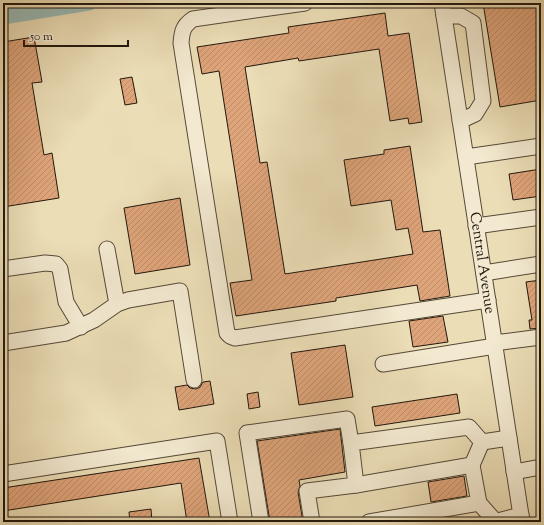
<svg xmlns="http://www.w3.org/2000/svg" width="544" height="525" font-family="'Sorts Mill Goudy',serif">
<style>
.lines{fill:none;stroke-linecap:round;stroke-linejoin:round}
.canal{stroke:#99bab5;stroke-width:15}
.building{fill:url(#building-hatch);stroke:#22180d}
.minor-casing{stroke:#544937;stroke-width:17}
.minor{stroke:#f2e9d0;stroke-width:15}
.labels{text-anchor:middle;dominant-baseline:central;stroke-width:3.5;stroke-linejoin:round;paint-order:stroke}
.street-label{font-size:15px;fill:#22180d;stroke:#f2e9d0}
</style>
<defs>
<pattern id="building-hatch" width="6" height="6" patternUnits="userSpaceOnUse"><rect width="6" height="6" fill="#dea47a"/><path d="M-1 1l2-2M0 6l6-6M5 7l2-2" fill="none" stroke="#be8c68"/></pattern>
</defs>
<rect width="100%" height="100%" fill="#ebddb6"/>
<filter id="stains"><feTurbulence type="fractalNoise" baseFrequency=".005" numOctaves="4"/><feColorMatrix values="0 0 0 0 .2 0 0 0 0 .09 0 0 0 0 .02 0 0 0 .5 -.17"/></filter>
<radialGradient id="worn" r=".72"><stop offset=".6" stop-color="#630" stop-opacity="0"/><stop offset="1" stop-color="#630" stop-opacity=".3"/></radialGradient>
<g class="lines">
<path class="canal" d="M3,17L89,3"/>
</g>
<path class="building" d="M483,3H541V100L500,107Z
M385,13L388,36L409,33L422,122L409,124L408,118L390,121L379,49L299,61L298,58L245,67L260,163L267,162L285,274L413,254L408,228L396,230L391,200L351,206L344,160L384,154V150L410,146L423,232L440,230L450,296L420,301L417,285L336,298V301L236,316L230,283L252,280L219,71L202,74L197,47L289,33L288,27Z
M34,37L42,82L32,83L44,155L52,153L59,198L3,207V42Z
M132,77L137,103L125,105L120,79Z
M541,169V196L513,200L509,174Z
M180,198L190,265L135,274L124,208Z
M541,280V328L530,329L529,320H532L526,282Z
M443,316L448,342L413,347L409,321Z
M345,345L353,397L299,405L291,353Z
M210,381L214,404L179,410L175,387L187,385L190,388L196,389L200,387L203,382Z
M258,392L260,407L249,409L247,394Z
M457,394L460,413L375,426L372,407Z
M340,429L345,472L299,480L300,486L298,492L303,522H270L257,441Z
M199,458L210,522H187L181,483L3,511V488Z
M464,476L467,496L431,502L428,482Z
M151,509L152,522H130L129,512Z"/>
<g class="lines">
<defs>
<g id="minor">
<path d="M305,3L193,19C183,26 182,31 181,43L227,333L230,336L235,338L488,300"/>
<path id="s1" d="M442,3L522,522"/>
<path d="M444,16H461L473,23L483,101L475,114L460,121"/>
<path d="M466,157L541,146"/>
<path d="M476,226L541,217"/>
<path d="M107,249L117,304"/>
<path d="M3,269L45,263L56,264L60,269L66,302L81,327"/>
<path d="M484,273L541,264"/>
<path d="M3,343L66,333L94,320L117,304L128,300L180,291L194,380"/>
<path d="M494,343L541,337"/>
<path d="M383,364L495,346"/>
<path d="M482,442L472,465L479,503L495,521"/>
<path d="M514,472L541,467"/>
<path d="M3,474L217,441L230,522"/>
<path d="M356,485L472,465"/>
<path d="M261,522L247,433L347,419L351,443"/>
<path d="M312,522L307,491L356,485L351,443L469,427L482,442L509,438"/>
<path d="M369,522L479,503"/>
<path d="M494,522L521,515"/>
</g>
</defs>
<use href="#minor" class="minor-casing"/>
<use href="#minor" class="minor"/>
</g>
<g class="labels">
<g class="street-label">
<text stroke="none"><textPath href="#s1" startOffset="263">Central Avenue</textPath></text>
</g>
</g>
<rect width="544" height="525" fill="none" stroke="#ebddb6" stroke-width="16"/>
<rect x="4" y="4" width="536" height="517" fill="none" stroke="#22180d" stroke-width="2"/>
<rect x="8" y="8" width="528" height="509" fill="none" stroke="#22180d"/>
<path d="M24 40v6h104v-6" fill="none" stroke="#22180d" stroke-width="2"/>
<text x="30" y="40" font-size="12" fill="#22180d" stroke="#f2e9d0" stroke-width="3" paint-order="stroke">50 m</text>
<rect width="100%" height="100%" filter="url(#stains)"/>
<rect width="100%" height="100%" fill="url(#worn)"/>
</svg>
